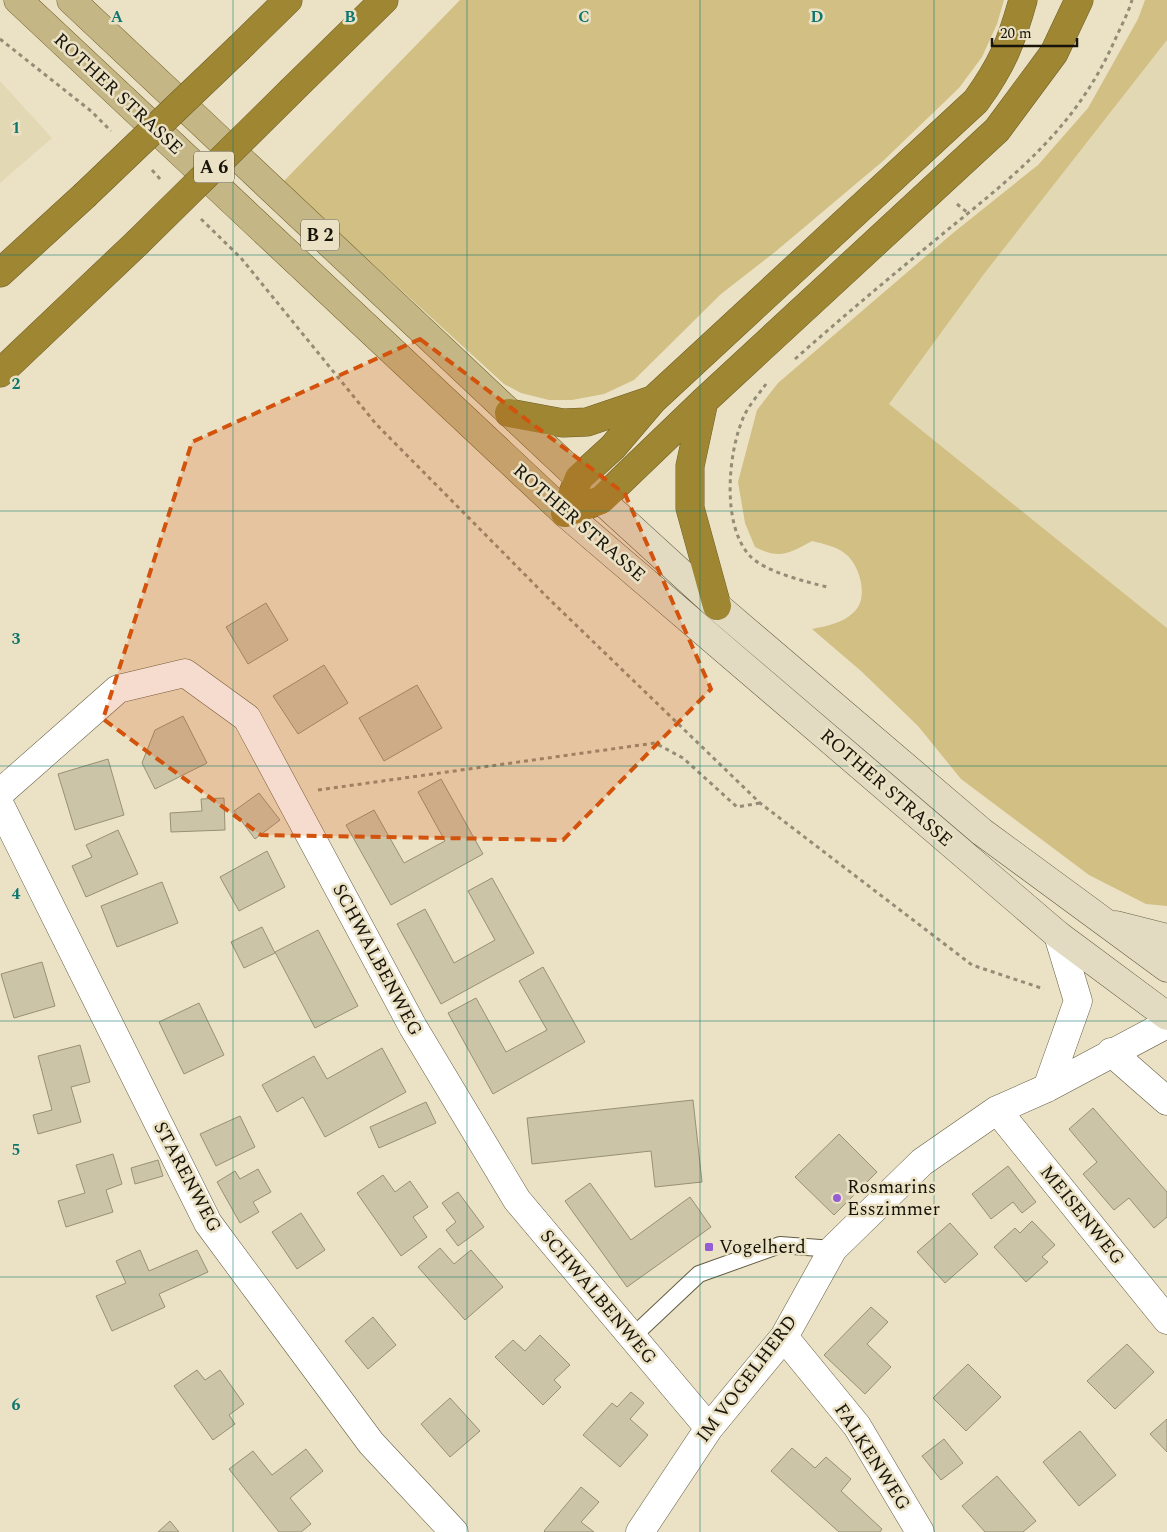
<svg xmlns="http://www.w3.org/2000/svg" width="1167" height="1532" font-family="Spectral,serif">
<style>
.built{fill:#e3d8b4}
.green{fill:#d1bf84}
.building{fill:#ccc4a7;stroke:#989075}
.lines{fill:none;stroke-linecap:round;stroke-linejoin:round}
.lane-casing{stroke:#645d43;stroke-width:18}
.street-casing{stroke:#645d43;stroke-width:29}
.secondary-casing{stroke:#645d43;stroke-width:29}
.primary-casing{stroke:#6f5e25;stroke-width:29}
.highway-casing{stroke:#6f5e25;stroke-width:29}
.path{stroke:#938c77;stroke-width:3;stroke-dasharray:4 4;stroke-linecap:butt}
.lane{stroke:#fff;stroke-width:16}
.street{stroke:#fff;stroke-width:28}
.secondary{stroke:#e2dbc2;stroke-width:28}
.primary{stroke:#c5b685;stroke-width:28}
.highway{stroke:#9e8633;stroke-width:28}
.highway-bridge-casing{stroke:#6f5e25;stroke-width:29;stroke-linecap:butt}
.highway-bridge{stroke:#9e8633;stroke-width:28}
.marked{fill:#d3520c;fill-opacity:0.2;stroke:#d3520c;stroke-width:4;stroke-dasharray:10 6;stroke-linejoin:round}
.grid{fill:none;stroke:#0f766e;stroke-width:1;stroke-opacity:0.55}
.poi-dot{fill:#955cd4;stroke:#ebe2c5;stroke-width:2}
.labels{text-anchor:middle;dominant-baseline:central;stroke-width:5;stroke-linejoin:round;paint-order:stroke}
.shield{fill:#ebe2c5;stroke:#575242;stroke-width:1}
.shield-label{font-size:18px;font-weight:bold;fill:#18140a}
.street-label{font-size:19px;fill:#18140a;stroke:#ebe2c5}
.poi-label{font-size:19px;fill:#18140a;stroke:#ebe2c5;text-anchor:start}
.grid-label{font-size:16px;text-anchor:middle;font-weight:bold;fill:#0f766e;stroke:#ebe2c5;stroke-width:5;stroke-linejoin:round;paint-order:stroke}
</style>
<rect width="100%" height="100%" fill="#ebe2c5"/>
<path class="built" d="M1167,40V628L889,404L984,274Z
M0,81L52,138L0,183Z"/>
<path class="green" d="M460,0H1004L997,24L982,57L959,88L883,161L775,252L721,294L634,380L604,394L572,400H549L521,393L504,384L283,182Z
M1145,0H1167V40L984,274L889,404L1167,628V906L1146,904L1089,875L961,779L918,726L861,671L812,629C827,626 843,623 854,612C869,598 860,568 848,556C839,547 824,544 812,541C789,553 781,560 755,547L745,523L738,482L757,410L778,383L953,233L1038,165L1088,108L1138,19Z"/>
<path class="building" d="M266,603L288,640L248,664L226,627Z
M324,665L348,703L298,734L273,696Z
M417,685L442,728L384,761L359,718Z
M183,716L207,763L155,789L142,763L155,730Z
M108,759L124,815L75,830L58,774Z
M441,779L483,854L391,905L346,825L374,810L404,863L445,841L418,792Z
M259,793L280,820L255,839L234,811Z
M224,798L225,830L171,832L170,813L202,811L201,799Z
M118,830L138,874L86,897L72,866L92,857L86,845Z
M267,851L285,887L239,911L220,877Z
M492,878L534,953L441,1004L397,924L425,909L454,963L495,940L468,891Z
M162,882L178,923L117,947L101,906Z
M262,927L275,953L244,968L231,942Z
M318,930L358,1006L315,1028L275,952Z
M42,962L55,1006L14,1018L1,974Z
M543,967L585,1042L493,1094L448,1013L476,998L506,1052L547,1030L519,981Z
M199,1003L224,1055L184,1074L159,1022Z
M80,1045L90,1082L71,1087L81,1122L38,1134L33,1115L52,1110L38,1056Z
M382,1048L406,1092L325,1137L303,1097L277,1112L262,1085L314,1056L327,1079Z
M693,1100L702,1182L655,1187L651,1151L532,1164L527,1118Z
M426,1102L436,1123L379,1148L370,1127Z
M1093,1108L1167,1192V1217L1154,1228L1129,1198L1114,1210L1083,1174L1097,1162L1069,1129Z
M240,1116L255,1147L216,1166L200,1134Z
M839,1134L877,1172L834,1215L795,1177Z
M113,1154L122,1184L106,1190L113,1212L66,1227L58,1201L85,1193L76,1165Z
M158,1160L163,1176L135,1184L131,1168Z
M1008,1166L1036,1202L1022,1213L1013,1202L991,1219L972,1194Z
M258,1169L271,1192L253,1202L259,1212L240,1223L217,1182L235,1171L240,1179Z
M383,1175L395,1192L410,1181L428,1207L413,1217L427,1237L401,1256L357,1193Z
M590,1183L631,1240L690,1197L711,1227L627,1287L565,1201Z
M458,1192L484,1227L458,1246L446,1230L456,1222L442,1203Z
M301,1213L325,1250L297,1269L272,1232Z
M1032,1221L1055,1245L1042,1257L1048,1262L1026,1282L994,1247L1015,1228L1020,1233Z
M950,1223L978,1254L945,1283L917,1252Z
M440,1248L454,1264L471,1250L503,1287L465,1320L418,1267Z
M140,1250L149,1271L197,1250L208,1272L159,1294L165,1307L112,1331L96,1296L126,1283L116,1261Z
M871,1307L888,1322L867,1344L891,1367L865,1394L824,1355Z
M373,1317L396,1345L368,1369L345,1341Z
M540,1335L570,1365L554,1380L561,1387L543,1405L495,1357L513,1340L525,1351Z
M1127,1344L1154,1372L1115,1409L1087,1381Z
M968,1364L1001,1397L966,1431L933,1398Z
M197,1370L205,1380L220,1370L244,1404L229,1415L235,1424L213,1440L174,1386Z
M631,1392L644,1403L630,1419L648,1435L620,1467L583,1435L612,1403L617,1407Z
M450,1398L480,1431L450,1457L421,1424Z
M1167,1419V1452L1150,1434Z
M1080,1431L1116,1475L1079,1506L1043,1462Z
M944,1439L963,1463L941,1480L922,1456Z
M792,1448L815,1468L826,1457L851,1479L841,1491L882,1529L880,1532H839L771,1471Z
M306,1449L323,1471L290,1498L311,1524L301,1532H279L229,1469L253,1451L272,1475Z
M997,1476L1036,1521L1023,1532H985L962,1506Z
M581,1487L599,1502L581,1522L594,1532H545L544,1531Z
M170,1521L179,1532H158Z"/>
<g class="lines">
<defs>
<path id="lane" d="M631,1338L699,1274L780,1245L833,1249"/>
<path id="street" d="M0,793L118,689L185,673L247,718L413,1027L517,1200L709,1428
M0,805L208,1223L371,1443L454,1532
M1111,1052L1167,1101
M1047,1088L1078,1001L1058,935
M997,1110L1167,1320
M784,1337L857,1426L920,1532
M640,1532L709,1428L784,1337L833,1249L922,1162L997,1110L1047,1088L1167,1024"/>
<path id="secondary" d="M601,500L717,606L982,832L1167,968
M565,513L1058,935L1167,1016
M1116,925L1167,938"/>
<path id="primary" d="M18,0L565,513
M71,0L597,495"/>
<path id="highway" d="M240,47L288,0
M292,90L384,0
M0,273L84,196
M0,373L137,243
M704,401L690,466V508L717,606
M509,413L563,423L587,422L652,400
M565,513L601,500L704,401L997,130L1054,53L1079,0
M565,513L579,478L613,447L653,400L976,101C1002,65 1011,43 1023,0"/>
</defs>
<use href="#lane" class="lane-casing"/>
<use href="#street" class="street-casing"/>
<use href="#secondary" class="secondary-casing"/>
<use href="#primary" class="primary-casing"/>
<use href="#highway" class="highway-casing"/>
<path class="path" d="M0,39L91,111L111,131
M152,170L161,180
M957,204L968,213
M201,219L241,258L376,424L547,597L760,803L972,965L1044,989
M795,359C839,320 883,283 928,246C1005,182 1071,137 1114,42C1120,28 1128,14 1132,0
M766,384C759,394 749,405 744,416C728,451 721,525 750,556C765,572 807,582 827,587
M318,790L655,743L683,758L737,807L760,803"/>
<use href="#lane" class="lane"/>
<use href="#street" class="street"/>
<use href="#secondary" class="secondary"/>
<use href="#primary" class="primary"/>
<use href="#highway" class="highway"/>
<defs>
<path id="highway-bridge" d="M84,196L240,47
M137,243L292,90"/>
</defs>
<use href="#highway-bridge" class="highway-bridge-casing"/>
<use href="#highway-bridge" class="highway-bridge"/>
</g>
<path class="marked" d="M420,339L625,494L711,689L563,840L261,835L103,719L192,442Z"/>
<path class="grid" d="M233,0V1532M467,0V1532M700,0V1532M934,0V1532M0,255H1167M0,511H1167M0,766H1167M0,1021H1167M0,1277H1167"/>
<g class="poi-dot">
<circle cx="837" cy="1198" r="5"/>
<rect x="704" y="1242" width="10" height="10" rx="2.5"/>
</g>
<g class="labels">
<g class="shield">
<rect x="194" y="151.5" width="40" height="31" rx="4"/>
<rect x="301" y="219.5" width="38" height="31" rx="4"/>
</g>
<g class="shield-label">
<text x="214" y="167">A 6</text>
<text x="320" y="235">B 2</text>
</g>
<g class="street-label">
<text transform="translate(118 94) rotate(43)">ROTHER STRASSE</text>
<text transform="translate(579 523) rotate(41)">ROTHER STRASSE</text>
<text transform="translate(886 788) rotate(41)">ROTHER STRASSE</text>
<text transform="translate(377 960) rotate(62)">SCHWALBENWEG</text>
<text transform="translate(187 1177) rotate(62)">STARENWEG</text>
<text transform="translate(1082 1215) rotate(51)">MEISENWEG</text>
<text transform="translate(598 1297) rotate(50)">SCHWALBENWEG</text>
<text transform="translate(747 1379) rotate(-53)">IM VOGELHERD</text>
<text transform="translate(872 1457) rotate(57)">FALKENWEG</text>
</g>
<g class="poi-label">
<text x="847" y="1187">Rosmarins<tspan x="847" dy="22">Esszimmer</tspan></text>
<text x="719" y="1247">Vogelherd</text>
</g>
</g>
<g class="grid-label">
<text x="117" y="22">A</text>
<text x="350" y="22">B</text>
<text x="584" y="22">C</text>
<text x="817" y="22">D</text>
<text x="16" y="133">1</text>
<text x="16" y="389">2</text>
<text x="16" y="644">3</text>
<text x="16" y="899">4</text>
<text x="16" y="1155">5</text>
<text x="16" y="1410">6</text>
</g>
<path d="M992 38v8h85v-8" fill="none" stroke="#18140a" stroke-width="2.5"/>
<text x="1000" y="38" font-size="15" fill="#18140a" stroke="#ebe2c5" stroke-width="4" paint-order="stroke">20 m</text>
</svg>
